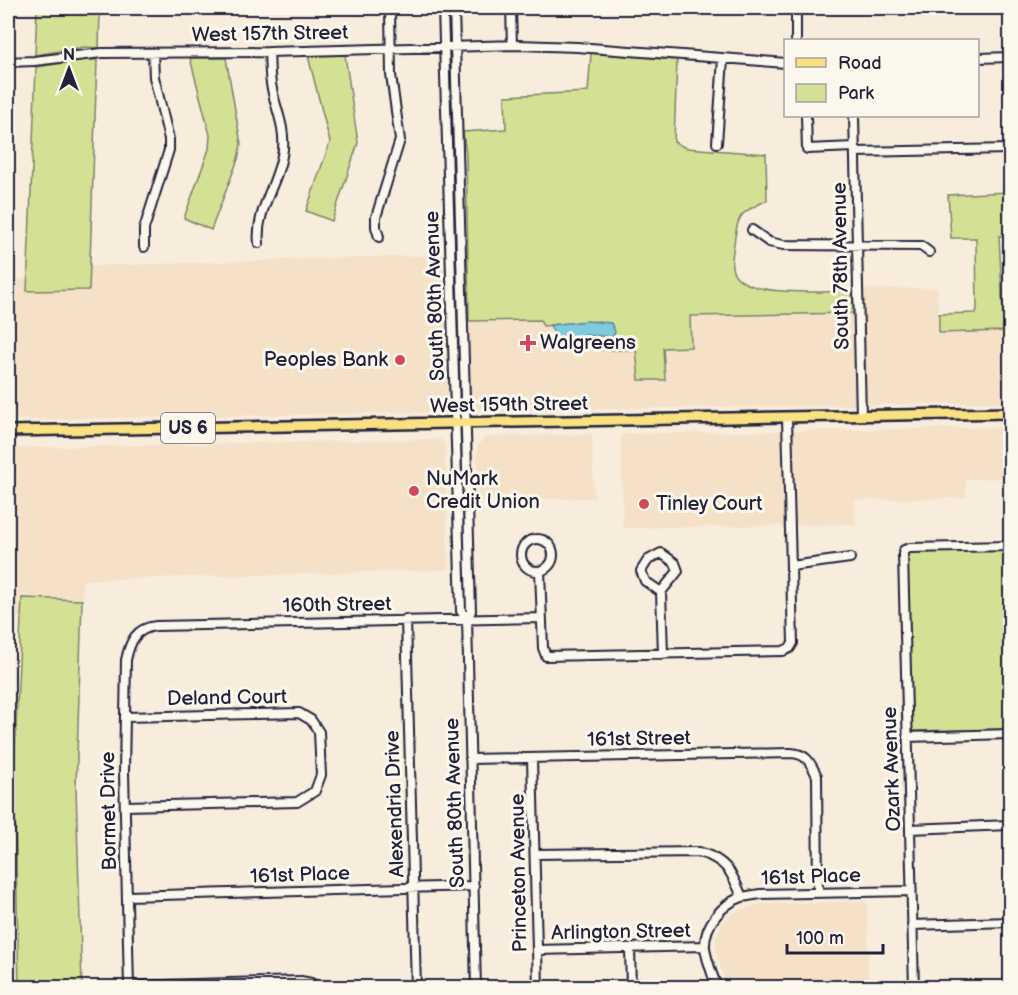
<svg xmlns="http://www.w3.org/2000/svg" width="1018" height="995" font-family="'Balsamiq Sans',sans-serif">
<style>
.built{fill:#f4e1c8}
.green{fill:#d4e195;stroke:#7b8268;stroke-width:1.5}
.water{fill:#7ecade;stroke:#59879d;stroke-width:1.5}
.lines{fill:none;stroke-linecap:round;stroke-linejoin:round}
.minor-casing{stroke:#22223b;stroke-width:12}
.major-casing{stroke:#22223b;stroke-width:14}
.minor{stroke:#fbf7ec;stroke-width:8}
.major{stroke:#f9e181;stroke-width:9}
.poi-dot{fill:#d1495b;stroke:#fbf7ec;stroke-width:2}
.labels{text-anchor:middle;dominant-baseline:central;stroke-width:6;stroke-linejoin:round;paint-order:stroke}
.shield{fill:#fbf7ec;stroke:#636270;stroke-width:1.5}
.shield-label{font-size:18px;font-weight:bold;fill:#22223b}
.street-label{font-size:20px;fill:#22223b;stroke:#fbf7ec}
.poi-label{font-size:20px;fill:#22223b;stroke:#fbf7ec;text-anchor:start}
</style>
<rect width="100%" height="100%" fill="#f8eddc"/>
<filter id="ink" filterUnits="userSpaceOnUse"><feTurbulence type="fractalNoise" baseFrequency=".0167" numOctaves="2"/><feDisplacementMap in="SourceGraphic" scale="12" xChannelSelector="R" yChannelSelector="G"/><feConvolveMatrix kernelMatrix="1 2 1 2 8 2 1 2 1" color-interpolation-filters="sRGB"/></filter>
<g filter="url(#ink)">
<path class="built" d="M443,255L449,401L444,408L436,412L8,420V280L27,279V291L88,290L89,266Z
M937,288L939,333L1009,331L1010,402L865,405L861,289Z
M854,313L856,405L485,411L476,408L471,400L469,321L540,320L543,325H550L556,338L583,335L603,336V350H637L665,380L663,347L690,316Z
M1010,427V478L966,479V498L855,500L856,524L623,528L621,434Z
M592,434L594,498L478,501L477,446L485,437Z
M440,439L445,444L448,570L83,580L82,600L22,598L21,616L8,617V448Z
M867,901L869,987H727L716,953L715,941L721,925L727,918L739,910L762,904Z"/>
<path class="green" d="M37,8H100L99,48L84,47L35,55Z
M591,53L677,60L674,142L686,148L766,154L767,200C740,214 738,212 734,244C733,252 730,264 733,271C744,299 827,291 852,291L854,313L690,316L691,347L663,348L665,380H639L636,350H603V336L613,337L600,321L543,326L540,320L469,321L466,154L463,132L506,129L505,96L588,92Z
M345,55L358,143L332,221L306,211L330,142L308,56Z
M190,58H226L241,144L238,159L211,230L184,218L209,149L210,135Z
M84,60H97L89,290L27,291L36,67Z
M1008,192L1010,202V236H999L1004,331L939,333V314L976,313L977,309L976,238H951L948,195Z
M1010,549V729L913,731L910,727L907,554L911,552Z
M22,598L82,600L76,788L82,987H19L14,769Z"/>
<path class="water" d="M587,321L611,323L615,332L613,337L583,335L579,342L567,345L556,338L550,325Z"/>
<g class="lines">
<defs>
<path id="minor" d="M443,8L461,611L467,619
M454,8L471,611L467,619L476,988
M511,8L512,45
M796,8V40
M978,58L1010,57
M8,62L34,61L102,53L269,52L518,45L577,47L786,63
M806,116L807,149L854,147
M854,116L861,416
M717,143L723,59
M855,152L1010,149
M752,230L769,242L783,245L921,246L929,252
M379,237L376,227V217L400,140L391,75L390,8
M259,243C255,210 280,181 283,149C285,126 276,110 272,89C269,77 270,64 269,52
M144,247V229L169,150V139L154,77L153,53
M521 555a16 16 0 1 1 32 0a16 16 0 1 1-32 0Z
M791,566L850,558
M540,571L543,648L546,656L783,651L790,648L793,643L787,418
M661,592L645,581L641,571L648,560L661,553L675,563L678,571L661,592L663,654
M406,619L416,988
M125,717L299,713L311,720L319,732L321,775L315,791L297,802L125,806
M907,737L1010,734
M532,758L538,988
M470,759L791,753C807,754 810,762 817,776L818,893
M910,829L1010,825
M535,854L699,852C726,860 732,872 742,897
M128,896L474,886
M912,925L1010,922
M630,948L631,988
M537,950L705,946
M129,986L301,981L311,983L318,988
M129,988L124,772L126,660C130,641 136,628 156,626L542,618
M717,988C713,975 706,960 705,947C704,925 722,904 742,897C748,896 754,895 760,894L911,891
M914,988L903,554L904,550L910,548L1010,546"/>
<path id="major" d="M8,431L1010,413"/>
</defs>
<use href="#minor" class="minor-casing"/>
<use href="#major" class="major-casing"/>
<use href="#minor" class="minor"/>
<use href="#major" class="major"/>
</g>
</g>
<g class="poi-dot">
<path d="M525 334h6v6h6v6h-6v6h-6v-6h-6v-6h6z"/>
<circle cx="400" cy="360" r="6"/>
<circle cx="414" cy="491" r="6"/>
<circle cx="644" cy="504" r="6"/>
</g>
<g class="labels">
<rect class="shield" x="161" y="413" width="54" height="30" rx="4.5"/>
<g class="shield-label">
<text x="188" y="428">US 6</text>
</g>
<g class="street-label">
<text transform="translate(270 34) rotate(-1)">West 157th Street</text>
<text transform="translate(841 266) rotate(-91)">South 78th Avenue</text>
<text transform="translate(435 296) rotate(-92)">South 80th Avenue</text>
<text transform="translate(509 405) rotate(-1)">West 159th Street</text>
<text transform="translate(337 605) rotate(-1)">160th Street</text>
<text transform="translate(227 698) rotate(-1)">Deland Court</text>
<text transform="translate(639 739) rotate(-1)">161st Street</text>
<text transform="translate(892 769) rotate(-92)">Ozark Avenue</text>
<text transform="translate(455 803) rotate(-92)">South 80th Avenue</text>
<text transform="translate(395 804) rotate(-92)">Alexendria Drive</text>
<text transform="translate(109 811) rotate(-91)">Bormet Drive</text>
<text transform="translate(519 873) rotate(-91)">Princeton Avenue</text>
<text transform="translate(300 875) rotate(-2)">161st Place</text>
<text transform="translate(811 877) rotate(-2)">161st Place</text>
<text transform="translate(621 932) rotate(-1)">Arlington Street</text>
</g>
<g class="poi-label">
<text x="540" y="343">Walgreens</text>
<text x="388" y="360" text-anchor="end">Peoples Bank</text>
<text x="426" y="479">NuMark<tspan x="426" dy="23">Credit Union</tspan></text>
<text x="656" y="504">Tinley Court</text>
</g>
</g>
<rect width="1018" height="995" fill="none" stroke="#fbf7ec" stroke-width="30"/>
<rect x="15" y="15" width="988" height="965" fill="none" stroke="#22223b" stroke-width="2" filter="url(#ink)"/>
<rect x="784" y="39" width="195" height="78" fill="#fbf7ec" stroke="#a4a2a5" stroke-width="1.5"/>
<rect x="796" y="58" width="30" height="9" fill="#f9e181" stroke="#a4a2a5" stroke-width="1.5"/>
<text x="838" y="69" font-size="18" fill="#22223b">Road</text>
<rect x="796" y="84" width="30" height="18" fill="#d4e195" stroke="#a4a2a5" stroke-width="1.5"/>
<text x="838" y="99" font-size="18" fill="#22223b">Park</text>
<g transform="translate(69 69)" stroke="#fbf7ec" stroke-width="4.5" paint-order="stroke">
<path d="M0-4.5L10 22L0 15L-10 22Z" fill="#22223b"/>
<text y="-9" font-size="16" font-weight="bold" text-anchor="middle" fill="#22223b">N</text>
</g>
<path d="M787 944v9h96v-9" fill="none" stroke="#22223b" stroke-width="3"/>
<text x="796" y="944" font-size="18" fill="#22223b" stroke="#fbf7ec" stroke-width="4.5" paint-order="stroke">100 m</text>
</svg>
